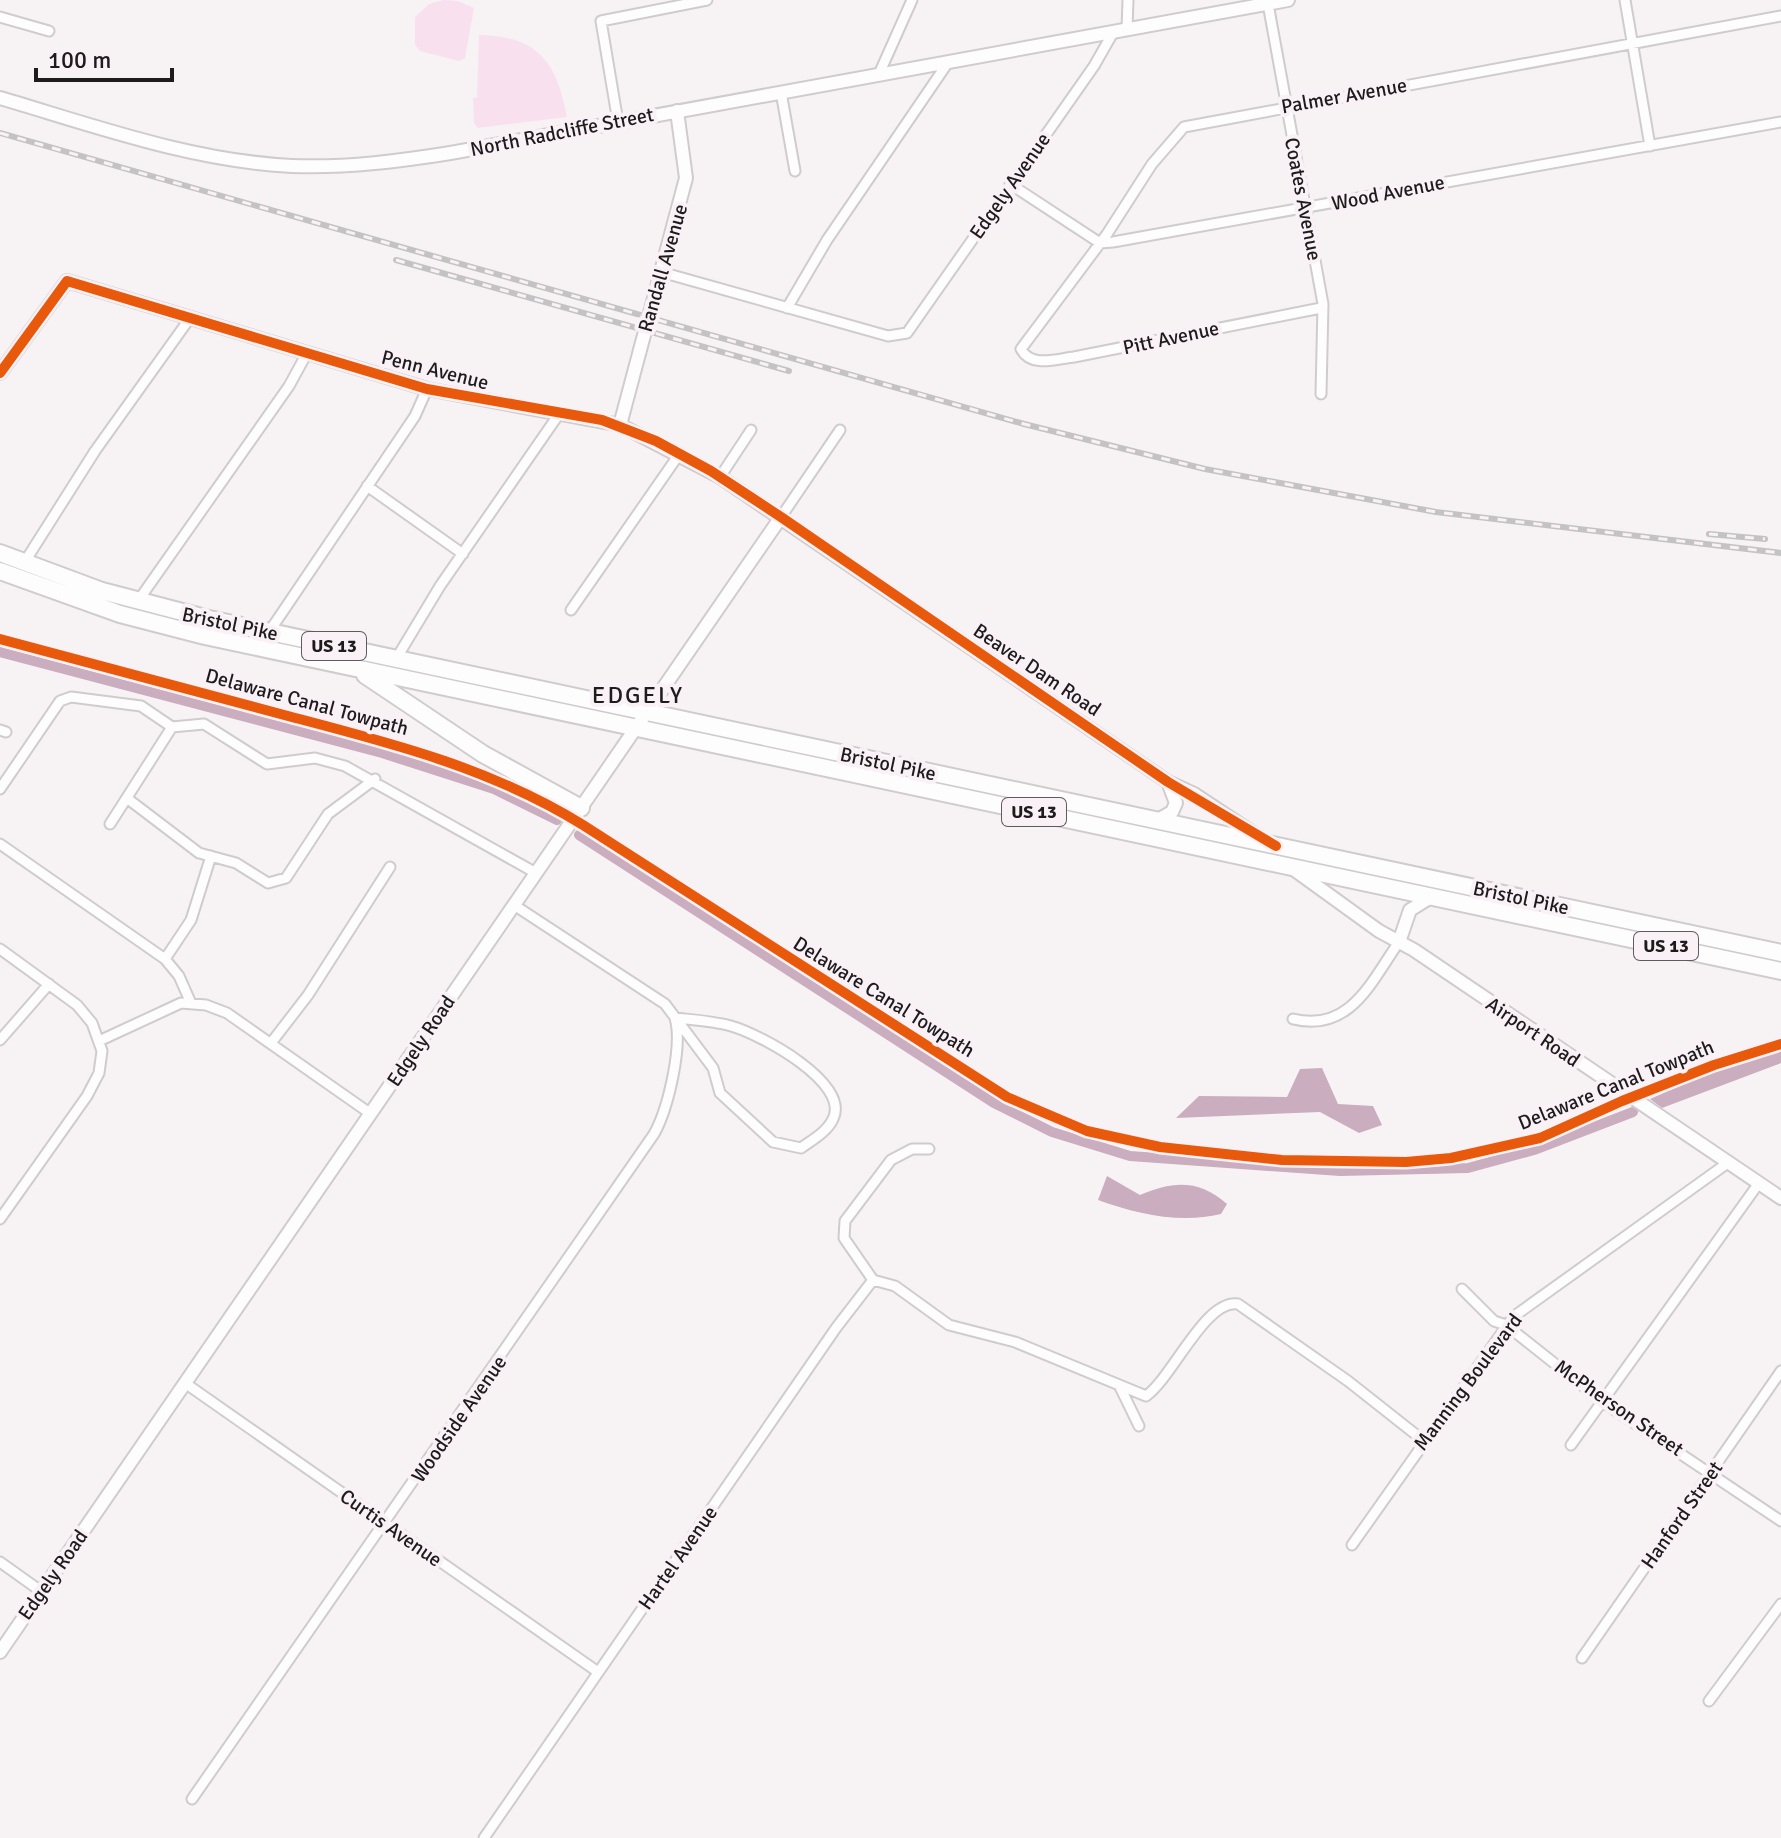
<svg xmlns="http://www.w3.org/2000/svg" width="1781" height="1838" font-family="Signika,sans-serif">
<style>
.green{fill:#f8e0ee}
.water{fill:#caadbe}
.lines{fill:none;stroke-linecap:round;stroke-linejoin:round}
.canal{stroke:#caadbe;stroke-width:10}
.street-casing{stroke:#d0ccce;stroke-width:13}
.secondary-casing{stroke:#d0ccce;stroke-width:16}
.highway-casing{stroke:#d0ccce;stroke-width:20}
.street{stroke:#fefdfe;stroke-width:9}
.secondary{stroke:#fefdfe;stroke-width:12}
.highway{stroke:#fefdfe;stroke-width:16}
.rail-casing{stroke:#c4c3c4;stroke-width:6}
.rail{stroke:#f9f1f5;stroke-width:3;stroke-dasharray:9;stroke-linecap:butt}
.secondary-bridge-casing{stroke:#d0ccce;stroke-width:16;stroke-linecap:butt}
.secondary-bridge{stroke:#fefdfe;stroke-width:12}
.cycleway-casing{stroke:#f9f1f5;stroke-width:15}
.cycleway{stroke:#e8590c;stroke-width:10}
.labels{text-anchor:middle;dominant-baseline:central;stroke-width:8;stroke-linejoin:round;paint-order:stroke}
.shield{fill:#f9f1f5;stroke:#605b5e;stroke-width:2}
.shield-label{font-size:18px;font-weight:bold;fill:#1e1b1d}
.street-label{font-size:20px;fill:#1e1b1d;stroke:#f9f1f5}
.quarter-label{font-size:24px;letter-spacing:2px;fill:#1e1b1d;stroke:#f9f1f5}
</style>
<rect width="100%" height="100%" fill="#f7f3f5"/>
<path class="green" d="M443,0L458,1L474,8L465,58L459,61L420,51L415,45V17L429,4Z
M479,35C538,36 557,62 567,117L478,128L474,123L473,98L477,97Z"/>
<path class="water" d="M1781,1049V1063L1662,1108L1650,1099L1737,1061Z
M1322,1068L1338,1104L1373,1106L1382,1125L1359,1133L1320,1112L1176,1118L1199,1096L1287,1097L1300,1069Z
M1107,1176L1140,1195C1173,1181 1199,1179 1227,1204L1221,1214C1180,1224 1137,1214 1098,1200Z"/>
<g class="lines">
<path class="canal" d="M0,652L382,753L494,789L557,820
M579,835L994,1103L1052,1132L1130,1156L1340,1171L1468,1168L1534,1150L1633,1112"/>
<defs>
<path id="street" d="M1625,0L1650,146
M1268,4L1323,304L1321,394
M0,17L49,31
M1127,29L1128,0
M879,74L912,0
M781,92L795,171
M618,122L601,21L707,0
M1010,184L1100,243L1113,242L1781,122
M661,272L888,336L907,333L1094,66L1114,31
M787,308L827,240L949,61
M1321,308L1074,357C1056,359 1031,368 1021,349L1107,234L1152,164L1184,127L1781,16
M720,477L751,430
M367,486L463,554
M781,517L840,430
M24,563L95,451L190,318
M138,601L289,386L307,353
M571,610L680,453
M269,632L415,416L427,389
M396,659L440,586L559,414
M172,727L204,724L267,764L315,758L345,766L536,873
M0,730L6,732
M0,789L60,701L71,697L141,706L172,727L110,824
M128,799L199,853L236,863L268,883L286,878L328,814L375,779
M0,844L165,959L179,976L190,1001
M514,905L665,1004L713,1068L720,1093L773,1142L801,1148C812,1140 827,1132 833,1119C851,1083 760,1034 731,1026C713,1021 694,1020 675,1018
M0,949L77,1005L92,1023L102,1051L99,1073L87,1096L0,1219
M165,959L191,920L211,856
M1293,1019C1350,1033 1371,982 1399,942
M0,1040L49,984
M99,1041L181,1003L206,1005L227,1013L371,1114
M271,1043L308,995L390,867
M873,1280L895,1286L949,1325L1015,1342L1146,1396C1173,1377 1205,1299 1238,1304L1348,1381L1424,1441
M873,1280L844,1238L845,1221L891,1160L912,1149H929
M1462,1289L1494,1321L1506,1325L1603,1402L1781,1521
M185,1383L598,1672
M1119,1385L1139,1426
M1571,1445L1759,1183
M1352,1545L1513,1317L1729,1162
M0,1562L42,1592
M1582,1658L1781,1371
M1709,1701L1781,1604
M192,1799L654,1134C668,1109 683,1046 675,1018
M484,1838L836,1328L873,1280"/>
<path id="secondary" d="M0,98C95,126 192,161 292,166C348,168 401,161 456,152L1288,0
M658,283L686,178L677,111
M0,373L67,281L427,389L620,425L720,477L1168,782L1194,794L1262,839
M620,425L640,350
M1156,821L1172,812L1176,803L1168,782
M1296,871L1379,931L1414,950L1781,1198
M1399,942L1410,910L1431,897
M0,1652L781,517"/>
<path id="highway" d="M0,553L102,591L209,619L1781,953
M0,571L120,614L205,636L1781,971
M365,675L483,754L581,808"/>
</defs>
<use href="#street" class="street-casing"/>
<use href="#secondary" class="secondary-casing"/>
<use href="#highway" class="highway-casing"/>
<use href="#street" class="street"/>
<use href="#secondary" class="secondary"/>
<use href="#highway" class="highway"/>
<defs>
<path id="rail" d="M0,133L1024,424L1205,469L1436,512L1781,553
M396,260L789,371
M1709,534L1765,539"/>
</defs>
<use href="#rail" class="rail-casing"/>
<use href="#rail" class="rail"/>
<defs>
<path id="secondary-bridge" d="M640,350L658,283"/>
</defs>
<use href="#secondary-bridge" class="secondary-bridge-casing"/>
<use href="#secondary-bridge" class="secondary-bridge"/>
<defs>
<path id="cycleway" d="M0,373L67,281L427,389L602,420L656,441L711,471L781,517L1168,782L1276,846
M0,639C96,664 192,690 288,716C391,743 491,768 583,825L1007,1097L1087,1131L1160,1147L1282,1160L1406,1162L1451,1158L1540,1138L1622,1101L1714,1065L1781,1044"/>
</defs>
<use href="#cycleway" class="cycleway-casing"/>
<use href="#cycleway" class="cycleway"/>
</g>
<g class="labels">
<g class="shield">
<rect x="302" y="632" width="64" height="28" rx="6"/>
<rect x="1002" y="798" width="64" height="28" rx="6"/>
<rect x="1634" y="932" width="64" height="28" rx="6"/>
</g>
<g class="shield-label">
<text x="334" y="646">US 13</text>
<text x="1034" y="812">US 13</text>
<text x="1666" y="946">US 13</text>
</g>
<g class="street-label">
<text transform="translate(1344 96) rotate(-10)">Palmer Avenue</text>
<text transform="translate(562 132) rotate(-11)">North Radcliffe Street</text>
<text transform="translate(1010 186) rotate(-55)">Edgely Avenue</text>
<text transform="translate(1388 193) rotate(-11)">Wood Avenue</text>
<text transform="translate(1303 199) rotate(79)">Coates Avenue</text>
<text transform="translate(663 268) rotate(-74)">Randall Avenue</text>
<text transform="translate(1171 338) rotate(-12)">Pitt Avenue</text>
<text transform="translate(435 370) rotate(14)">Penn Avenue</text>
<text transform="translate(230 624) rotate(12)">Bristol Pike</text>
<text transform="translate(1037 670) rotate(34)">Beaver Dam Road</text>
<text transform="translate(307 702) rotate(15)">Delaware Canal Towpath</text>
<text transform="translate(888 764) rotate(12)">Bristol Pike</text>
<text transform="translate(1521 898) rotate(12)">Bristol Pike</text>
<text transform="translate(884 997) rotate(32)">Delaware Canal Towpath</text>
<text transform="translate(1533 1032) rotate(34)">Airport Road</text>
<text transform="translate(421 1041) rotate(-56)">Edgely Road</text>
<text transform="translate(1616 1085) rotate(-22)">Delaware Canal Towpath</text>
<text transform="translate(1468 1382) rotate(-53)">Manning Boulevard</text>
<text transform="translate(1619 1408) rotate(35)">McPherson Street</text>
<text transform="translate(459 1419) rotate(-55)">Woodside Avenue</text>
<text transform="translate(1682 1515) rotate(-55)">Hanford Street</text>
<text transform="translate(391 1528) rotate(35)">Curtis Avenue</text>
<text transform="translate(678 1558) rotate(-55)">Hartel Avenue</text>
<text transform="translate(53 1575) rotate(-55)">Edgely Road</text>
</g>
<g class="quarter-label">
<text x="638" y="695">EDGELY</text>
</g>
</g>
<path d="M36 68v12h136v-12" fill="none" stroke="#1e1b1d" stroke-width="4"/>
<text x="48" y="68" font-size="24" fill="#1e1b1d" stroke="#f9f1f5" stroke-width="6" paint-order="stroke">100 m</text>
</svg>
